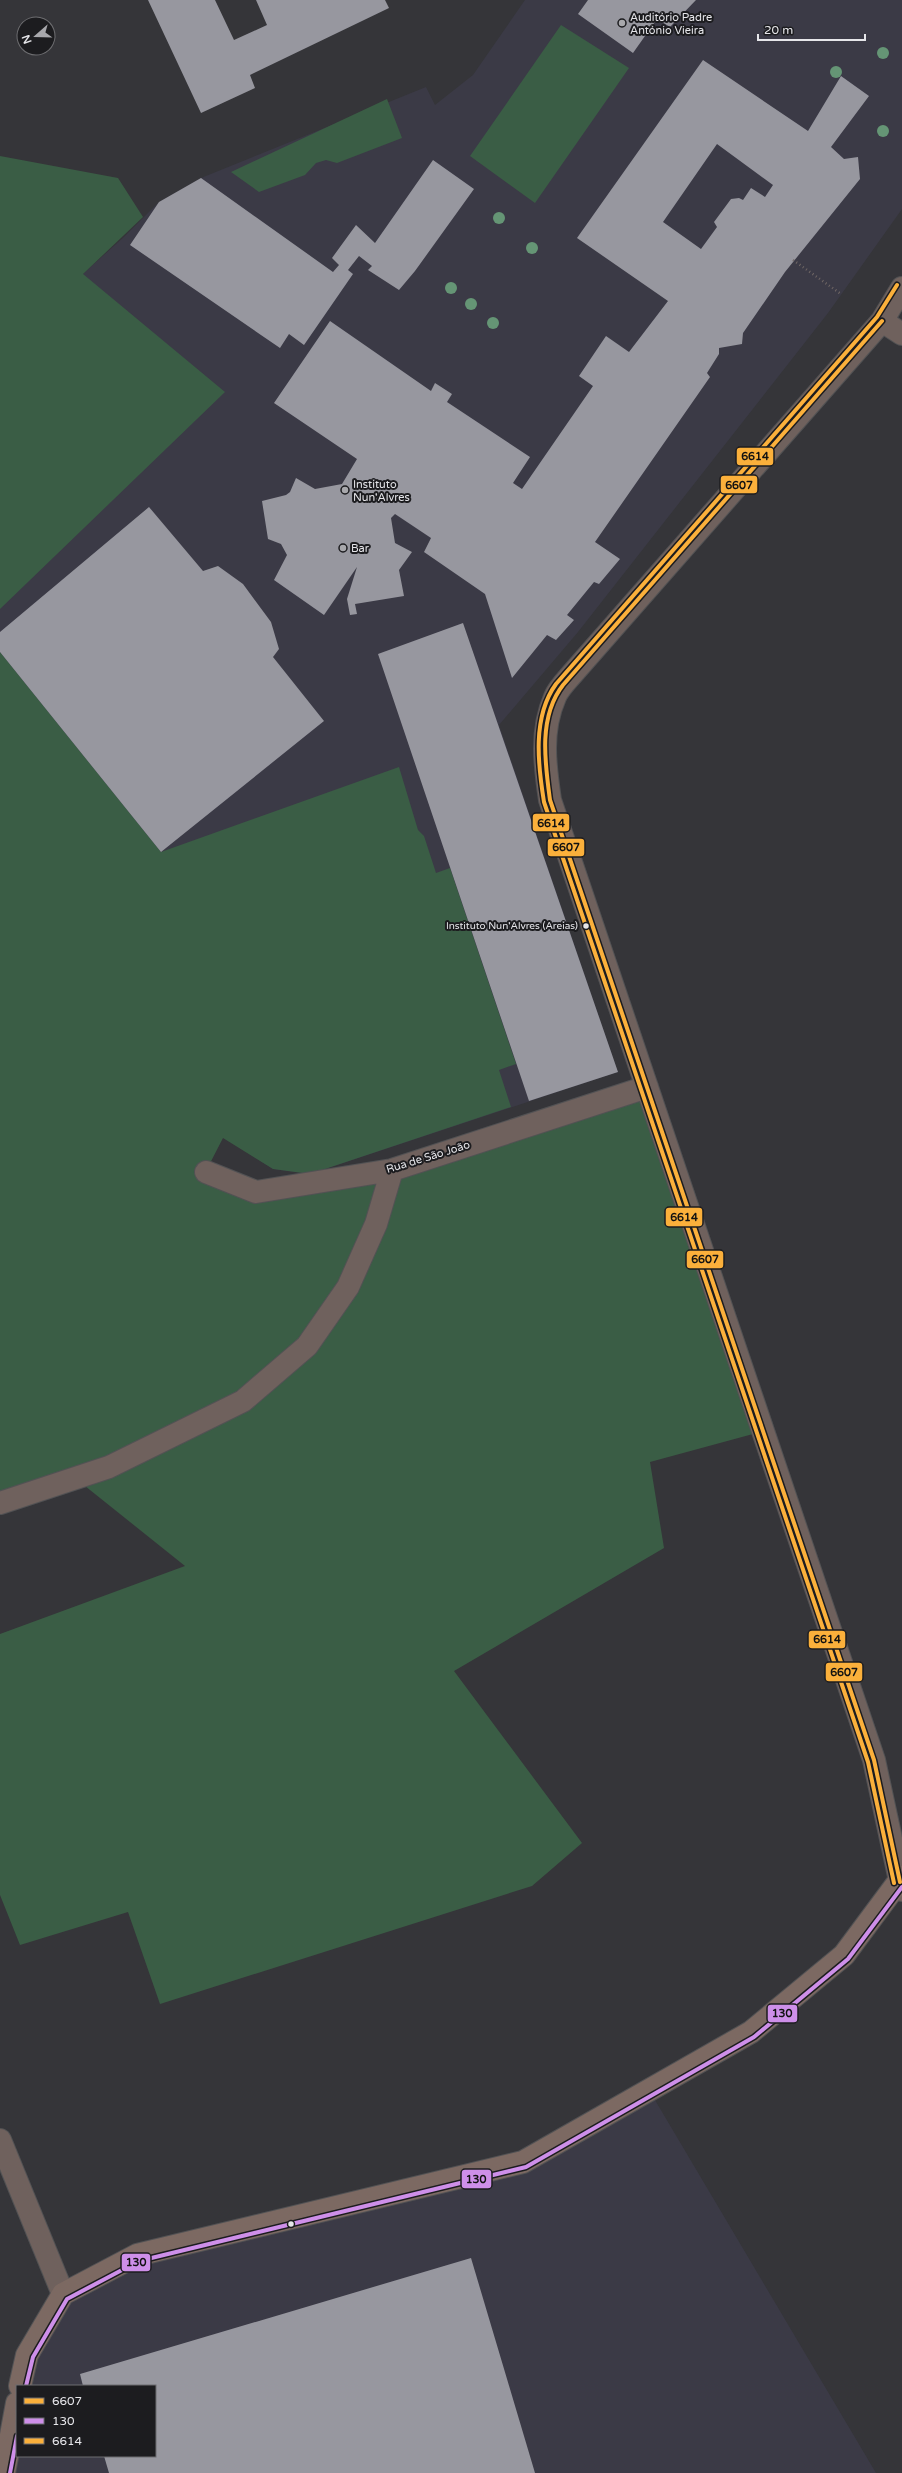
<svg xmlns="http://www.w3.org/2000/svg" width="902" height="2473" font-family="'Varela Round',sans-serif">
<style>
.built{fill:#3b3a46}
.green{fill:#3a5d45}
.building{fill:#97979f;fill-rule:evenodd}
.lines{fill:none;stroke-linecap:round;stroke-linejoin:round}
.minor-casing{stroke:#525254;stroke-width:24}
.major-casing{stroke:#525254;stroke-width:24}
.path{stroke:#706765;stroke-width:2.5;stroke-dasharray:1 3;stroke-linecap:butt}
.minor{stroke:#6f615d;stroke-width:22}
.major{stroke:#7c6962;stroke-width:22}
.bus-1-casing{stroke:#1c1c1f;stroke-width:7}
.bus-2-casing{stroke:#1c1c1f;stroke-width:7}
.bus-3-casing{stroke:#1c1c1f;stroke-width:7}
.bus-1{stroke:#fbb03b;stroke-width:4}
.bus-2{stroke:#ce8fe9;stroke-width:4}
.bus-3{stroke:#fbb03b;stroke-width:4}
.tree{fill:#659575}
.poi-dot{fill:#a8a8ac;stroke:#1c1c1f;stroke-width:1.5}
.bus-dot{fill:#e6e6ea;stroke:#1c1c1f;stroke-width:1.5}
.labels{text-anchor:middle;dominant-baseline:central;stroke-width:4;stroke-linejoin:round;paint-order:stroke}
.bus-label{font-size:10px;fill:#e6e6ea;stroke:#1c1c1f;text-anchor:end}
.poi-label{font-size:11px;fill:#e6e6ea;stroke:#1c1c1f;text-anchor:start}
.street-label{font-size:11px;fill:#e6e6ea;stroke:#1c1c1f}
.line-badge{stroke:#1c1c1f;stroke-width:1.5}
.pale-badge-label{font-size:11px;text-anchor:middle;font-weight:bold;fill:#111}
</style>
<rect width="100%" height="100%" fill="#353539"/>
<path class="built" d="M525,0H902V209L828,313L578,632L499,725L618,1072L310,1174L273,1169L223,1137L0,652V348L124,237L159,202L201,178L426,87L435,105L473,75Z
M649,2090L876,2473H4L17,2456H155V2386H20L63,2294L137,2255L523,2162Z"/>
<path class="green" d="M561,25L629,68L535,203L470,156Z
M387,99L402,138L337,163L326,160L316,163L305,175L259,192L231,172Z
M0,156L118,178L143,217L83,274L225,392L0,609Z
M0,652L161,852L399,767L418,830L424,836L436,873L450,868L516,1064L499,1070L511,1107L310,1174L273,1169L223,1138L206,1171L256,1192L392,1170L647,1087L764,1431L650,1462L664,1548L454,1671L582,1843L532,1886L160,2004L128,1912L20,1945L0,1895V1634L185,1566L75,1478L0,1503Z"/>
<path class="building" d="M148,0H215L234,40L267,25L256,0H385L389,8L250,75L255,88L201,113Z
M588,0H696L670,27L657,19L633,53L578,14Z
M703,60L808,131L841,76L869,96L831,147L844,159L858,157L860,179L785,272L743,333L742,344L719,348V354L707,373L710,377L595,542L620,559L599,584L594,582L567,615L574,620L556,640L547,635L512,678L485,594L424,552L431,538L395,514L391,518L395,543L412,552L399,570L404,596L355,604L357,614L350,615L347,599L357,567L324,615L274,580L287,555L281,544L268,539L262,501L286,495L290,492L296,478L315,489L342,484L357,459L274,403L330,321L431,391L435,383L452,394L447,402L530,457L513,483L522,489L593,386L579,376L606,336L629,352L668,301L577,238ZM717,144L773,185L765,197L751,188L743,200L739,198L731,199L714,222L717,227L701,249L663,222Z
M433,160L474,189L415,271L399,290L368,270L372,266L359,256L348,270L353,274L304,345L289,334L280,348L130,245L159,202L201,178L333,272L339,265L332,258L356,225L375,243Z
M149,507L203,571L218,566L243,584L271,622L279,649L273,657L324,721L161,852L0,652V632Z
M463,623L618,1072L529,1101L378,654Z
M471,2258L535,2473H109L104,2456H155V2386H83L80,2374Z"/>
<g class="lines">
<defs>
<path id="minor" d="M902,288L882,321L573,673C567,680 558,689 555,697C540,731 545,766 550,800L874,1760L902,1890
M882,321L902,334
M206,1172L256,1192L392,1170L647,1087
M0,1503L109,1467L243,1401L307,1346L348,1287L376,1224L392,1170
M0,2140L63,2294"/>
<path id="major" d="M20,2386L27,2355L63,2294L137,2255L523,2162L751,2032L844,1955L902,1877
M4,2473L17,2403"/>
</defs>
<use href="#minor" class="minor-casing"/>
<use href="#major" class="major-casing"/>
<path class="path" d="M793,260L841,294"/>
<use href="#minor" class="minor"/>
<use href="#major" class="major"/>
<defs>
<path id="bus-1" d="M882,321L563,685C538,717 545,763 550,800L874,1760L900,1882"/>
<path id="bus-2" d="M26,2386L33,2357L67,2299L139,2261L526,2167L754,2037L848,1959L902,1887
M10,2473L17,2436"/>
<path id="bus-3" d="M894,1883L868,1762L544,802C538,765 532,717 556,684L877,317L897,285"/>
</defs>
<use href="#bus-1" class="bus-1-casing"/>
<use href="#bus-2" class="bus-2-casing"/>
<use href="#bus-3" class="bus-3-casing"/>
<use href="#bus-1" class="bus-1"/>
<use href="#bus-2" class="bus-2"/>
<use href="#bus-3" class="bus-3"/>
</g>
<g class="tree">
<circle cx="883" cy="53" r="6"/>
<circle cx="836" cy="72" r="6"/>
<circle cx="883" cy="131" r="6"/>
<circle cx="499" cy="218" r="6"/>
<circle cx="532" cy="248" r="6"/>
<circle cx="451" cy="288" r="6"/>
<circle cx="471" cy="304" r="6"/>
<circle cx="493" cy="323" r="6"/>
</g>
<g class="poi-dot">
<circle cx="622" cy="23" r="4"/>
<circle cx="345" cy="490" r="4"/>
<circle cx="343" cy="548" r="4"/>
</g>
<g class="bus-dot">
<circle cx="586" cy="926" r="3.5"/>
<circle cx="291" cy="2224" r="3.5"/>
</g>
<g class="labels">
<g class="bus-label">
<text x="578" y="926">Instituto Nun'Alvres (Areias)</text>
</g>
<g class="poi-label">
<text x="630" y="17">Auditório Padre<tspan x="630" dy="13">António Vieira</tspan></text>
<text x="353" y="484">Instituto<tspan x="353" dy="13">Nun'Alvres</tspan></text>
<text x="351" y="548">Bar</text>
</g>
<g class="street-label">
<text transform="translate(428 1157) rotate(-17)">Rua de São João</text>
</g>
</g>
<g class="line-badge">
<rect x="736" y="447" width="38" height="19" rx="4" fill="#fbb03b"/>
<rect x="720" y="475" width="38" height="19" rx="4" fill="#fbb03b"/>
<rect x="532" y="813" width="38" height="19" rx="4" fill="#fbb03b"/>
<rect x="547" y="838" width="38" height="19" rx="4" fill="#fbb03b"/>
<rect x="665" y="1207" width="38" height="20" rx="4" fill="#fbb03b"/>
<rect x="686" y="1250" width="38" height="19" rx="4" fill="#fbb03b"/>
<rect x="808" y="1630" width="38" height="19" rx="4" fill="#fbb03b"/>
<rect x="825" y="1662" width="38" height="20" rx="4" fill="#fbb03b"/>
<rect x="767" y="2004" width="31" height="19" rx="4" fill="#ce8fe9"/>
<rect x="461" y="2169" width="31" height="20" rx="4" fill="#ce8fe9"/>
<rect x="121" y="2253" width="30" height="19" rx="4" fill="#ce8fe9"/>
</g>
<g class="pale-badge-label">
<text x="755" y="460">6614</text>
<text x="739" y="489">6607</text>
<text x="551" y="827">6614</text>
<text x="566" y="851">6607</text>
<text x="684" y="1221">6614</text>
<text x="705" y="1263">6607</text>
<text x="827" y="1643">6614</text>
<text x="844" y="1676">6607</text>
<text x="782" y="2017">130</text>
<text x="476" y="2183">130</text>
<text x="136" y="2266">130</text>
</g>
<rect x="16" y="2385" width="140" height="72" fill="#1c1c1f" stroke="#6d6d70"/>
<rect x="24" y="2398" width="20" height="6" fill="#fbb03b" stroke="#6d6d70"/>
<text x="52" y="2405" font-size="12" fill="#e6e6ea">6607</text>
<rect x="24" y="2418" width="20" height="6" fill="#ce8fe9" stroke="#6d6d70"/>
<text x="52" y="2425" font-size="12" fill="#e6e6ea">130</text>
<rect x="24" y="2438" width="20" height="6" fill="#fbb03b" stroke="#6d6d70"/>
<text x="52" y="2445" font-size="12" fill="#e6e6ea">6614</text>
<g transform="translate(36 36) rotate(250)"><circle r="19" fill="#1c1c1f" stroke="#6d6d70"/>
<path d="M0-3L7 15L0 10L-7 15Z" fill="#a8a8ac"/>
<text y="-6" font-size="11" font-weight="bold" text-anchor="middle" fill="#e6e6ea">N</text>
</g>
<path d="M758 34v6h107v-6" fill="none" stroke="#e6e6ea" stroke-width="2"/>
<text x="764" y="34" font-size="12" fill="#e6e6ea" stroke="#1c1c1f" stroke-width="3" paint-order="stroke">20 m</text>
</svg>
